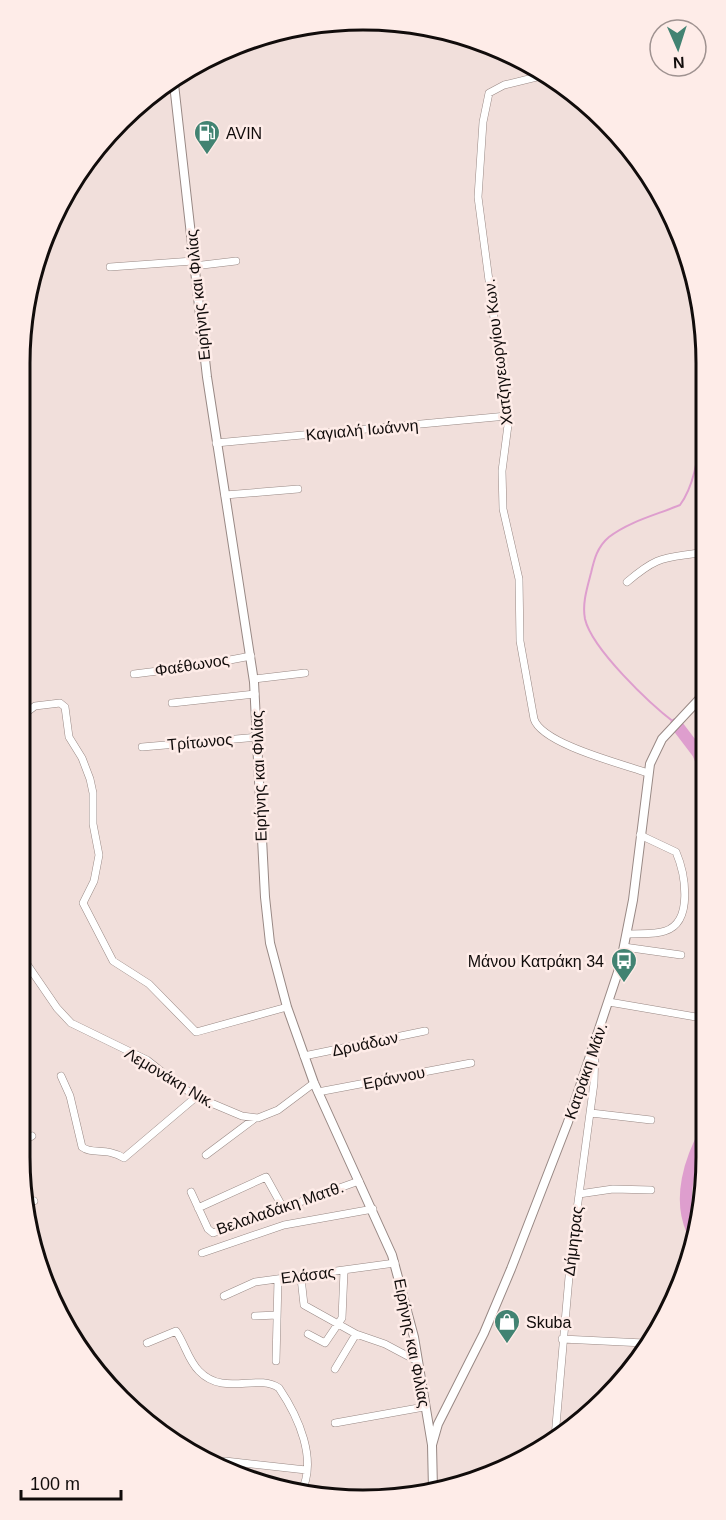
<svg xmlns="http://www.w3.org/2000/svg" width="726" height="1520" font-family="Arial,sans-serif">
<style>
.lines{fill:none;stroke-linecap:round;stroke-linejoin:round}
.stream{stroke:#de9ece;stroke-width:2}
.river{stroke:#de9ece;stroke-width:12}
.minor-casing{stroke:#988884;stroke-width:8}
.tertiary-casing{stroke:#988884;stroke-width:10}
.minor{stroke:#fff;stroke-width:7}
.tertiary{stroke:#fff;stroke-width:8}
.labels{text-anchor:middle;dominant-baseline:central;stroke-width:5;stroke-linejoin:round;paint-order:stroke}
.poi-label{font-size:16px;fill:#110c0b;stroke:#feece8;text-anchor:start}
.street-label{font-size:16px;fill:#110c0b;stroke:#feece8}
.rim{fill:none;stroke:#110c0b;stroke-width:3}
</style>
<rect width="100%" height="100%" fill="#f1dfdb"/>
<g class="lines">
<path class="stream" d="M675,723C650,704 592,649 585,619C582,604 587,588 591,573C594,560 597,547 609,537C630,521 656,515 680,505C697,482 699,445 704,417"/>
<path class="river" d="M676,724L698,753L705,770
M692,1230C678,1198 690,1160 706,1131"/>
<defs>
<path id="minor" d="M545,75L504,85L489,93L483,122L478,197L508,425L502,471L503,509L519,579L520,641L534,719C542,744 622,764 648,773
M194,266L236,261
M110,267L193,261
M216,443L507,416
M225,495L298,489
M627,582C660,554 664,559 704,552
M134,674L198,666L251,656
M254,679L305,673
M172,703L255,694
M23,715L35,706L60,703L65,707L69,737L82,758L90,779L93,793V824L99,855L94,881L83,903L113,961L149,984L196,1032L287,1007
M142,747L258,737
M628,934C639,933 654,935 665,931C694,922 685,873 676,852L640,835
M624,947L681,955
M20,954L57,1008L71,1023L147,1060L181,1087L204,1100L242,1116L258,1118L278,1110L314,1083
M609,1002L696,1017
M304,1056L425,1031
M61,1076L70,1096L82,1147C92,1155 107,1147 124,1158L196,1097
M318,1092L471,1063
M591,1113L651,1120
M20,1143L32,1136
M206,1155L254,1119
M191,1192L208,1229L213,1233L359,1181
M579,1194L613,1189L651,1190
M27,1204L34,1201
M198,1208L266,1177L282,1206
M202,1253L284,1225L373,1209
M301,1278L304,1305L356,1334L385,1344L417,1361
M224,1296L255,1282L395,1263
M255,1316L277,1315
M308,1334L325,1343L342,1318L344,1271
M562,1339L644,1343
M147,1343L176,1331C185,1344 188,1360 199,1371C224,1397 257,1373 279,1388C298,1416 319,1461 300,1494
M276,1361L278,1279
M335,1369L356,1334
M335,1423L424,1407
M555,1437L571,1254L594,1083L595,1046
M225,1461L306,1470"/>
<path id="tertiary" d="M174,84L207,377L254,682L265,897L270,943L287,1007L314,1083L392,1255L414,1337L432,1445
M433,1490L432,1445L438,1424L484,1333L511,1269L568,1122L620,966L633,900L650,764L662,739L705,693"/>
</defs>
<use href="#minor" class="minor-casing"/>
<use href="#tertiary" class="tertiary-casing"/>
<use href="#minor" class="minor"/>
<use href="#tertiary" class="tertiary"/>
</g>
<defs>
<symbol id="fuel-pin" viewBox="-11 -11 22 30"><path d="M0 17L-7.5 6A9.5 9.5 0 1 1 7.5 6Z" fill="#428372" stroke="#feece8"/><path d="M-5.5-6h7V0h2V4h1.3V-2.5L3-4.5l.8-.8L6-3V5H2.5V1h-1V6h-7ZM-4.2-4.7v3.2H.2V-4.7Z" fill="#fff"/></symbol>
<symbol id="bus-pin" viewBox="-11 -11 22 30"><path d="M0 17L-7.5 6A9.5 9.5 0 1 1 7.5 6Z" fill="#428372" stroke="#feece8"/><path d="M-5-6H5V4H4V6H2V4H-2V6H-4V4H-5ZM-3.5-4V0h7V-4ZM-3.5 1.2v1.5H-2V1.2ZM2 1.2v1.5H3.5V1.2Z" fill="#fff"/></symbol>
<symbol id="shop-pin" viewBox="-11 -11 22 30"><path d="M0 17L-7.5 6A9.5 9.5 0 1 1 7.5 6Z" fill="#428372" stroke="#feece8"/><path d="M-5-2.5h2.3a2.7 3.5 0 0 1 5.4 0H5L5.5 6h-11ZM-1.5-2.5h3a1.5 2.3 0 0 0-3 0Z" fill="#fff"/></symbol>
</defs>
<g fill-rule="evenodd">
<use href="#fuel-pin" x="192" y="118" width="30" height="40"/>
<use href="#bus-pin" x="609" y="946" width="30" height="40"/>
<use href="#shop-pin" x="492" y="1307" width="30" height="40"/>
</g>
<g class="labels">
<g class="poi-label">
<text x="226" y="133">AVIN</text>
<text x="604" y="961" text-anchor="end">Μάνου Κατράκη 34</text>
<text x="526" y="1322">Skuba</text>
</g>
<g class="street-label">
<text transform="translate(198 295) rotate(-96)">Ειρήνης και Φιλίας</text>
<text transform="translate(498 352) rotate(-97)">Χατζηγεωργίου Κων.</text>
<text transform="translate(362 430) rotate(-5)">Καγιαλή Ιωάννη</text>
<text transform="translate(192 665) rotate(-9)">Φαέθωνος</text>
<text transform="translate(200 742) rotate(-5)">Τρίτωνος</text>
<text transform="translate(259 776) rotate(-92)">Ειρήνης και Φιλίας</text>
<text transform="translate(365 1044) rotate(-12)">Δρυάδων</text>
<text transform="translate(586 1071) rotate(-71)">Κατράκη Μάν.</text>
<text transform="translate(170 1078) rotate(31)">Λεμονάκη Νικ.</text>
<text transform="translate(394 1078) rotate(-11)">Εράννου</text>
<text transform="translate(280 1208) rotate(-19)">Βελαλαδάκη Ματθ.</text>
<text transform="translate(573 1241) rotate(-83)">Δήμητρας</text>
<text transform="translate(308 1275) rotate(-7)">Ελάσας</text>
<text transform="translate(412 1343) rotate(79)">Ειρήνης και Φιλίας</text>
</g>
</g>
<path d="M0 0H726V1520H0ZM363 30H363A333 333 0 0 1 696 363V1157A333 333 0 0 1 363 1490H363A333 333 0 0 1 30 1157V363A333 333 0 0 1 363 30Z" fill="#feece8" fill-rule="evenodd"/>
<path class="rim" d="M363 30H363A333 333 0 0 1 696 363V1157A333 333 0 0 1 363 1490H363A333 333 0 0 1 30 1157V363A333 333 0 0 1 363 30Z"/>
<g transform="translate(678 48) rotate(177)"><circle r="28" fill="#feece8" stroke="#9f9290" stroke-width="1.5"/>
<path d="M0-4.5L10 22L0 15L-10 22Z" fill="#428372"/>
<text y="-9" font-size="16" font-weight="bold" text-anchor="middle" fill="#110c0b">N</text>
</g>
<path d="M21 1490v9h100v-9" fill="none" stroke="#110c0b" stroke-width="3"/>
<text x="30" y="1490" font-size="18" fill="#110c0b" stroke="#feece8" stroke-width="4.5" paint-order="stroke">100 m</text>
</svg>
